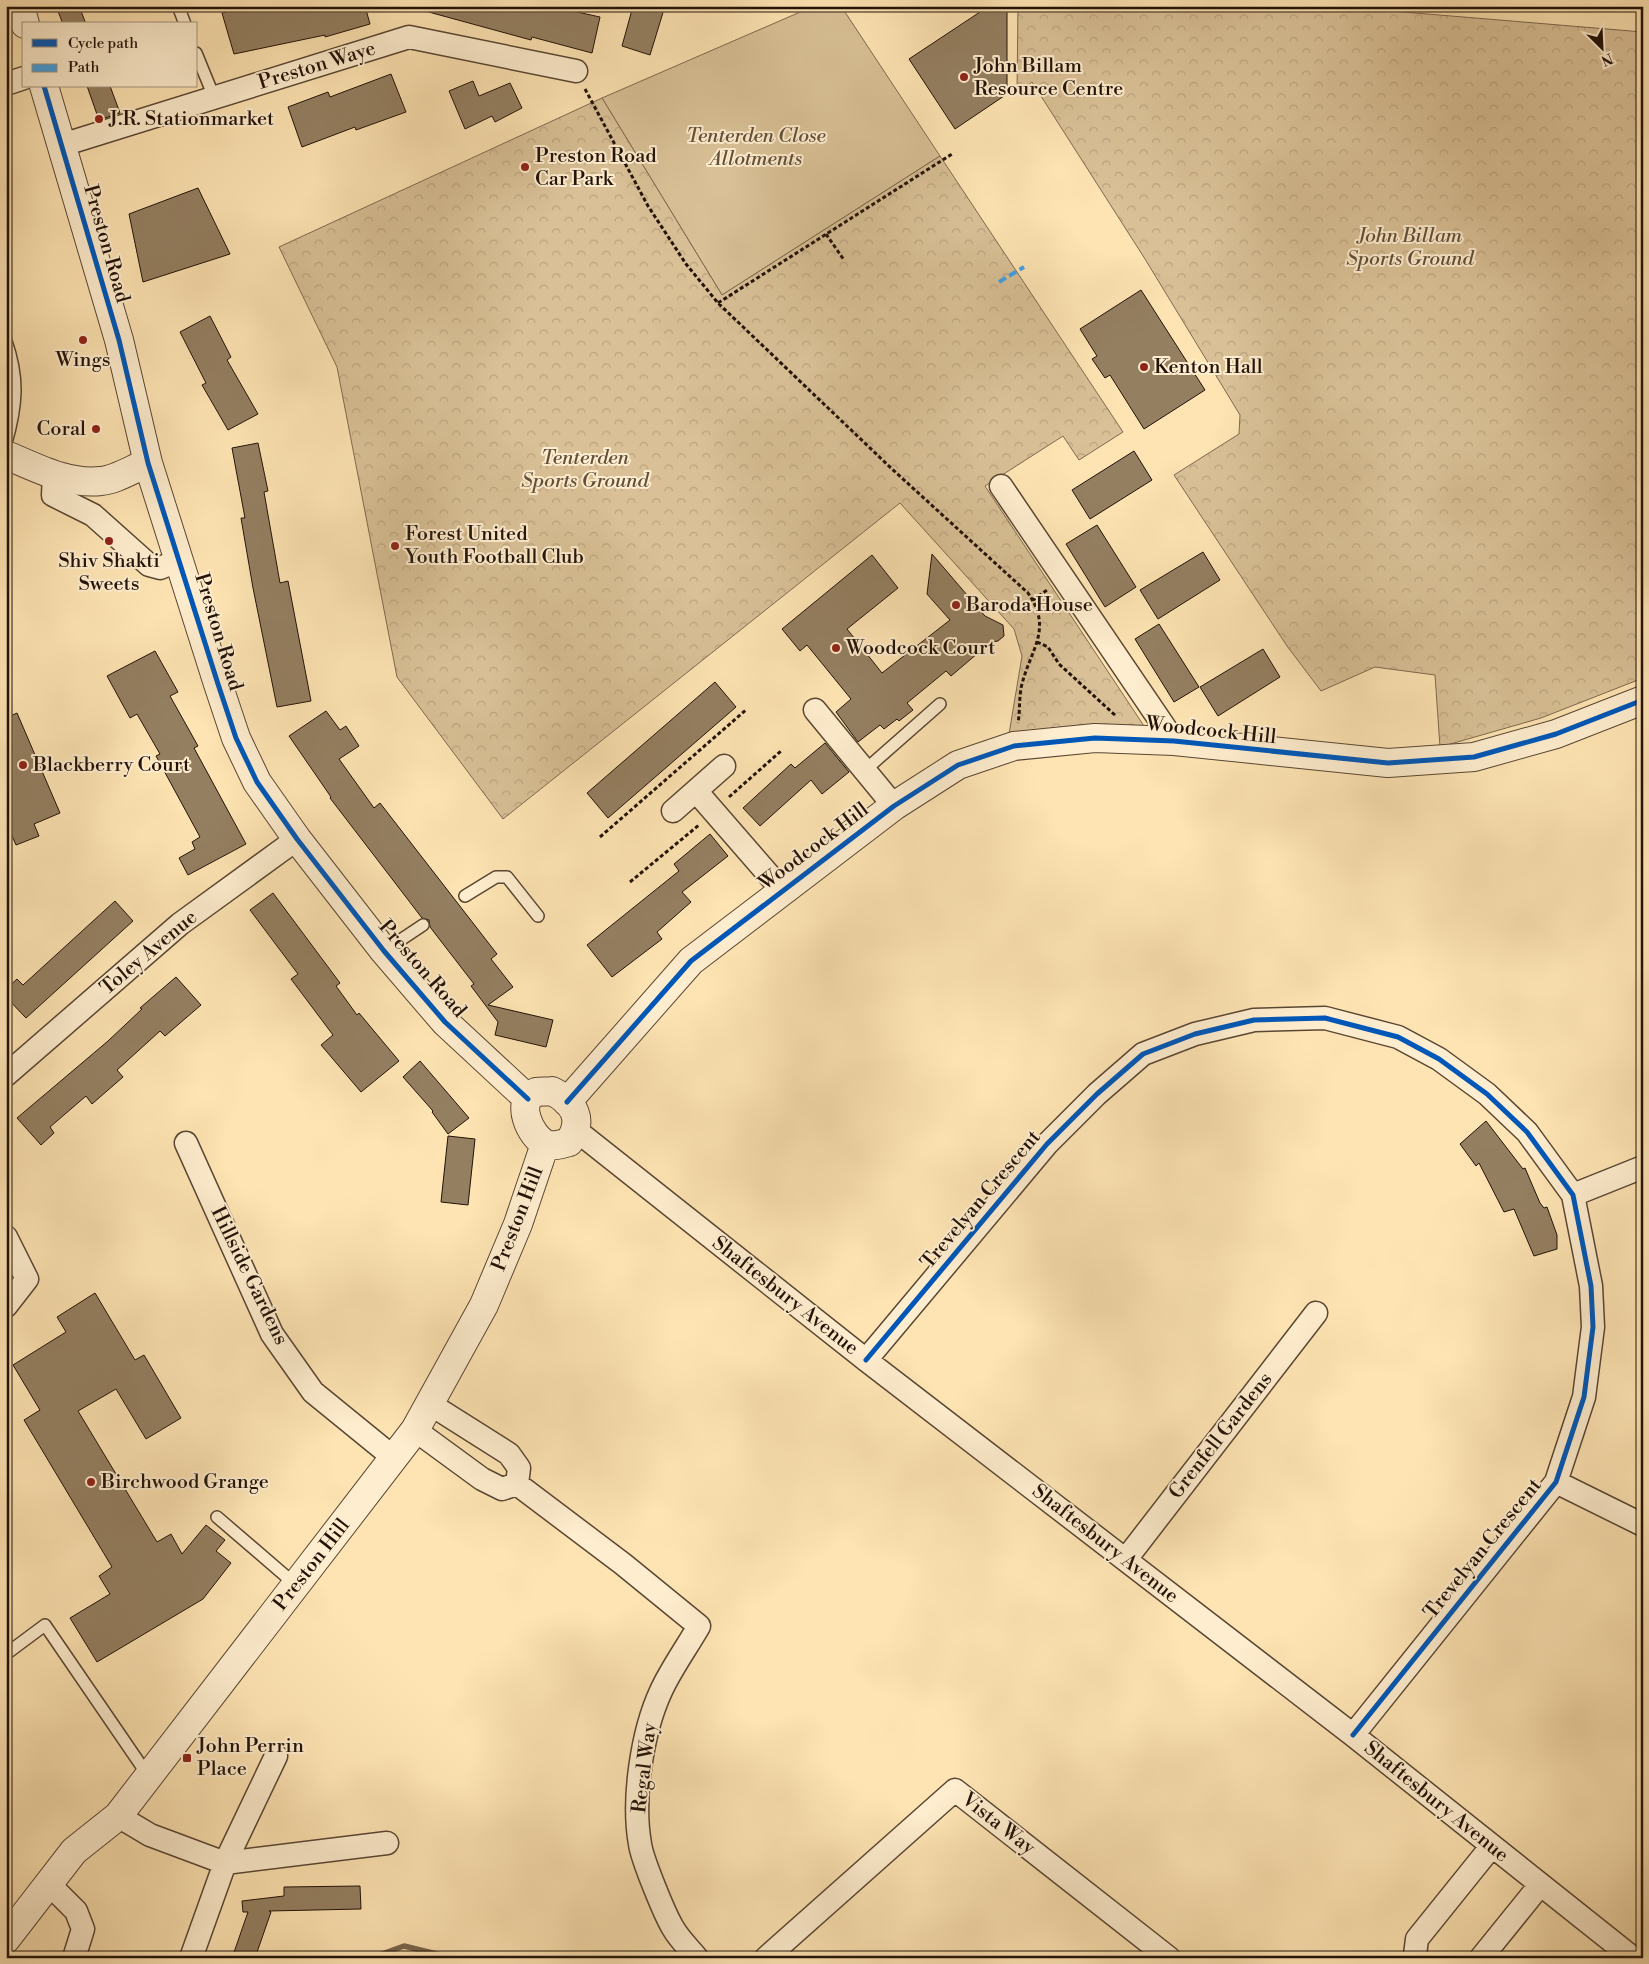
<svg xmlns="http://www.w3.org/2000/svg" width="1649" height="1964" font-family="'Libre Bodoni',serif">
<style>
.green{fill:#d9c096;stroke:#7e694f}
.park{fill:url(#park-crowns);stroke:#7e694f}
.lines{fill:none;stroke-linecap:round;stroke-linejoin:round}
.stream{stroke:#79654c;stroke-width:5.5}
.building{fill:#947f61;stroke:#221208}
.service-casing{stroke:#594633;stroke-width:14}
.minor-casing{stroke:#594633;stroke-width:25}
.tertiary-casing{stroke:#594633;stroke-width:30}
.path{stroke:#221208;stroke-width:3;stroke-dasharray:4 2.5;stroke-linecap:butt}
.service{stroke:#feedce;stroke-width:11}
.minor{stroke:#feedce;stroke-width:22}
.tertiary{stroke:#feedce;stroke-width:28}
.rail-casing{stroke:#221208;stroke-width:5.5}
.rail{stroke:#feedce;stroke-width:4;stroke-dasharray:11;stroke-linecap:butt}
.quiet{stroke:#3ea1e9;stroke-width:4;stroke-dasharray:8 4;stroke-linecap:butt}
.cycleway-casing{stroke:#feedce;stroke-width:8}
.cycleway{stroke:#0057b8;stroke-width:5}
.poi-dot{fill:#8f2418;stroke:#feedce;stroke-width:2}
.labels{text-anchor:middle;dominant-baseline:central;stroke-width:4;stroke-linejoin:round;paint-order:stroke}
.street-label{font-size:20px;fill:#221208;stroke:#feedce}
.poi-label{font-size:20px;fill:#221208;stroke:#feedce;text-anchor:start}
.park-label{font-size:20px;font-style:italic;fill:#624f3a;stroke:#feedce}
</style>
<defs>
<pattern id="park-crowns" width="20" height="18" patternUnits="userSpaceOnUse" patternTransform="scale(1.25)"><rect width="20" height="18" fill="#d9c096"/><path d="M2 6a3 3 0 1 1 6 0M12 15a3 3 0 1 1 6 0" fill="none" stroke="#baa480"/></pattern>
</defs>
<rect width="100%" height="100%" fill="#fee4b3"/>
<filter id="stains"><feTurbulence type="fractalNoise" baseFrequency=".004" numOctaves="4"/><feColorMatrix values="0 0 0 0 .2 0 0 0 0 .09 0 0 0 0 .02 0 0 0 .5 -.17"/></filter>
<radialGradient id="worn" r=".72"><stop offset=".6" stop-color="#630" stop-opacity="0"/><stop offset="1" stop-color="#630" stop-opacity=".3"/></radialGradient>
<path class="green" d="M814,6H841L940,156L722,295L602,98Z"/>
<path class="park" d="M1018,6H1331L1643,32V678L1541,718L1440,747L1435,675L1375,667L1321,691L1287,646L1174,475L1239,434L1240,415L1145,259L1032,82L1017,93Z
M602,98L722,295L940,156L1123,432L1079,460L1063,436L985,486L1146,729L1009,734L1022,656L1014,629L900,503L503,819L397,677L337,367L279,247Z"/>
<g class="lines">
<path class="stream" d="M371,1958L404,1946L453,1958"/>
</g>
<path class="building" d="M56,6H79L86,24H63Z
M225,6H365L370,24L325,37V35L234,54L222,13L226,12Z
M425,6H550L600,17L592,53L532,37L531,40L425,11Z
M633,6H665L650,55L622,46Z
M989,6H1007V94L955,129L909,59Z
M391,74L406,112L356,130L355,127L302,147L288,107L328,92L330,97Z
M473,81L479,96L510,83L522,108L495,122L492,116L465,129L449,91Z
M87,86H110L120,113L99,120Z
M198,188L230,254L143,282L129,214Z
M1141,290L1205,390L1144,429L1110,375L1105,378L1092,359L1097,356L1080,329Z
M210,316L231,357L227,360L258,414L228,430L202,385L206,383L180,332Z
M258,443L268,491L264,492L280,583L288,581L311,701L277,707L253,588L241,518H245L232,448Z
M1134,451L1152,480L1090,519L1072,490Z
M1097,525L1136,587L1105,607L1066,544Z
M1203,552L1220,580L1158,619L1140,590Z
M932,554L985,616L1003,625L1004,636L998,641L991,642L951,676L946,671L907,703L913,710L899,721L897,719L884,729L880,725L858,742L836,712L851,699L807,645L800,651L782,629L872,555L898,588L847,629L882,673L950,620L927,594Z
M1159,624L1199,687L1174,702L1135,639Z
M1263,649L1280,677L1218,716L1200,687Z
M155,651L178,692L170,696L198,746L194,748L246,844L188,875L179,858L195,849L192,842L200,837L156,756L160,754L137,714L130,718L107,676Z
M715,682L736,707L608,818L587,793Z
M326,711L340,730L346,726L359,746L339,759L374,808L380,803L497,954L491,959L513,987L488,1005L553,1020L546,1047L495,1035L498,1022L471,986L474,984L430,927L429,920L422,918L330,798L331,797L289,736Z
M17,713L60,813L34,824L39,836L16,845L6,822V718Z
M825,743L849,772L822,794L811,780L760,826L743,808L791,764L795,768Z
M710,834L728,856L682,892L691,902L657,932L662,939L612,977L587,945L679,871L674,864Z
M273,893L340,983L336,986L357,1015L359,1013L399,1061L361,1092L321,1045L333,1035L291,979L298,974L250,910Z
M115,901L133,921L26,1018L6,997V989L17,979L23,985Z
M176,977L201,1005L165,1036L160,1031L117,1070L123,1077L92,1104L86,1096L50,1127L54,1133L41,1145L17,1118L108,1041L142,1009L140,1008Z
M420,1061L469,1118L448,1134L432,1112L433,1111L403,1077Z
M1486,1121L1523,1169L1525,1168L1540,1203L1544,1208L1547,1207L1557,1235V1249L1534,1256L1514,1209L1504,1212L1479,1163L1476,1166L1460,1144Z
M448,1136L475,1139L468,1205L441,1202Z
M95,1293L135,1360L144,1355L181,1418L146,1439L116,1389L78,1411L157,1542L171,1534L182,1554L206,1525L225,1540L216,1551L231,1563L203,1599L97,1662L70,1618L110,1594L99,1576L112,1567L24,1420L40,1410L13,1365L66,1332L57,1317Z
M360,1886L361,1909L269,1911L271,1912L255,1958H232L248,1912H243L242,1901L284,1896V1887Z"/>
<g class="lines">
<defs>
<path id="service" d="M178,6L185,24
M196,53L214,97
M6,341C19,378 17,405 6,443
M864,771L940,704
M465,896L496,877H507L538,916
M384,951L423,925
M217,1517L296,1585
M6,1654L45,1625L149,1777"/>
<path id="minor" d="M6,84L24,78
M62,145L409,37L576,71
M54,474L53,495L93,515L149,565L160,568L180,560
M1001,486L1174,741
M815,710L894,806
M696,791L782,890
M673,811L724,766
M6,1075L180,924L297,839
M577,1131L866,1360L1353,1735L1633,1958
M186,1143L272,1334L313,1392L394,1458
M1573,1195L1643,1167
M6,1237L27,1279L6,1306
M866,1360L1047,1144L1097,1094L1143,1054L1195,1034L1254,1020L1325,1018L1398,1037L1439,1059L1487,1094L1527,1132L1573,1195L1591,1286L1593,1327L1584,1397L1556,1482L1353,1735
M415,1430L482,1479L502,1489L517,1484L519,1468L509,1454L430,1404
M1556,1482L1643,1525
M517,1484L623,1564L699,1626C687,1647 671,1669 661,1691C642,1732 632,1799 640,1844C642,1859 665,1915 673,1928C679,1939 689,1948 697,1958
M1126,1559L1316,1313
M118,1816L150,1835L225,1863L387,1843
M48,1883L76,1911L83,1929L74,1958
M191,1958L225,1863L276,1756
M766,1958L955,1790L1169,1958
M1417,1958L1415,1955L1417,1939L1491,1847
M1481,1958L1540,1885"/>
<path id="tertiary" d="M20,6L25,24
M44,86L119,340L148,463L218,684L236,738L257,782L297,839L384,951L445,1022L528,1099
M6,455C35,467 68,485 101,481C116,480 134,468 148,463
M552,1091C575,1103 584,1120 569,1142C562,1144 553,1147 546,1144C530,1137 514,1100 536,1092C541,1091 548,1092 552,1091Z
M567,1102L691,961L894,806L958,765L1014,746L1095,738L1174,741L1388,763L1474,757L1556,734L1643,700
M6,1939L74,1851L118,1816L415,1430L484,1305L518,1224L545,1144"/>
</defs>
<use href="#service" class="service-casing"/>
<use href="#minor" class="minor-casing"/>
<use href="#tertiary" class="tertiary-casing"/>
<path class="path" d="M585,89L648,206L686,264L718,303L892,469L1028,593C1054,630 1029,651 1021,688C1019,700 1020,712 1018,723
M826,234L844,260
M718,303L952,154
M1033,600L1047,590
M1037,642L1048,647L1059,664L1116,716
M729,797L781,751
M600,837L747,709
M630,882L699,825"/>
<use href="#service" class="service"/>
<use href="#minor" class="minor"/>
<use href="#tertiary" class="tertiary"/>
<defs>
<path id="rail" d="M1633,6L1643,7"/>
</defs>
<use href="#rail" class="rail-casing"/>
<use href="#rail" class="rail"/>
<path class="quiet" d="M999,282L1024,267"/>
<defs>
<path id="cycleway" d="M44,86L119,340L148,463L218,684L236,738L257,782L297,839L384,951L445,1022L528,1099
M567,1102L691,961L894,806L958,765L1014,746L1095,738L1174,741L1388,763L1474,757L1556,734L1643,700
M866,1360L1047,1144L1097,1094L1143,1054L1195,1034L1254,1020L1325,1018L1398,1037L1439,1059L1487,1094L1527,1132L1573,1195L1591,1286L1593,1327L1584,1397L1556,1482L1353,1735"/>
</defs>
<use href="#cycleway" class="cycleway-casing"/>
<use href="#cycleway" class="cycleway"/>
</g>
<g class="poi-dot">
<circle cx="964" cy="77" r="5"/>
<circle cx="99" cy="119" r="5"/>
<circle cx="525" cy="167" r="5"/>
<circle cx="83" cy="340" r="5"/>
<circle cx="1144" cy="367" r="5"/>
<circle cx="96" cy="429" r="5"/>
<circle cx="109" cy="541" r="5"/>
<circle cx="395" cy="546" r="5"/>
<circle cx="956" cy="605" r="5"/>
<circle cx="836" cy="648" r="5"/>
<circle cx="23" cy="765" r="5"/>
<circle cx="91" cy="1482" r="5"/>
<rect x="182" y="1753" width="10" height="10" rx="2.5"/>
</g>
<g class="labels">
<g class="street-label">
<text transform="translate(317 66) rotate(-17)">Preston Waye</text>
<text transform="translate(106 244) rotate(74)">Preston Road</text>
<text transform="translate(218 632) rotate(73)">Preston Road</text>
<text transform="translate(1211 731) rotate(6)">Woodcock Hill</text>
<text transform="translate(814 847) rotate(-37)">Woodcock Hill</text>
<text transform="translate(149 953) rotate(-40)">Toley Avenue</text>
<text transform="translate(422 969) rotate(49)">Preston Road</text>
<text transform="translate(981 1200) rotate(-50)">Trevelyan Crescent</text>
<text transform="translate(518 1219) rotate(-69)">Preston Hill</text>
<text transform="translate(249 1276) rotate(64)">Hillside Gardens</text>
<text transform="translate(785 1296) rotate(38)">Shaftesbury Avenue</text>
<text transform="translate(1221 1436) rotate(-52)">Grenfell Gardens</text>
<text transform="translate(1105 1544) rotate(38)">Shaftesbury Avenue</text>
<text transform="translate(1483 1549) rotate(-51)">Trevelyan Crescent</text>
<text transform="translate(312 1565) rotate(-52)">Preston Hill</text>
<text transform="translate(645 1768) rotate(-83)">Regal Way</text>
<text transform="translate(1436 1802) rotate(39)">Shaftesbury Avenue</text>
<text transform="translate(998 1824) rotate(38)">Vista Way</text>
</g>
<g class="poi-label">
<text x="974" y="66">John Billam<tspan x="974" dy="23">Resource Centre</tspan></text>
<text x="109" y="119">J.R. Stationmarket</text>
<text x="535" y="156">Preston Road<tspan x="535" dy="23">Car Park</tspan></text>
<text x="83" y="360" text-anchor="middle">Wings</text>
<text x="1154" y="367">Kenton Hall</text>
<text x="86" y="429" text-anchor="end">Coral</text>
<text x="405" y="534">Forest United<tspan x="405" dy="23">Youth Football Club</tspan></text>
<text x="109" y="561" text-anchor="middle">Shiv Shakti<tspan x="109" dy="23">Sweets</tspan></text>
<text x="966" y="605">Baroda House</text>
<text x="846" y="648">Woodcock Court</text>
<text x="33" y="765">Blackberry Court</text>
<text x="101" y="1482">Birchwood Grange</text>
<text x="197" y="1746">John Perrin<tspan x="197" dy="23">Place</tspan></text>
</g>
<g class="park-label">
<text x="756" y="136">Tenterden Close<tspan x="756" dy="23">Allotments</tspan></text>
<text x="1410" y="236">John Billam<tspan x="1410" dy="23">Sports Ground</tspan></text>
<text x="585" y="458">Tenterden<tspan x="585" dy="23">Sports Ground</tspan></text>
</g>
</g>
<rect width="1649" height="1964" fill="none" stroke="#fee4b3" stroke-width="25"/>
<rect x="8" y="8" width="1634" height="1949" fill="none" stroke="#221208" stroke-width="2.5"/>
<rect x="12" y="12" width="1624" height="1939" fill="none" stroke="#221208"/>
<rect x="22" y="22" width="175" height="65" fill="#feedce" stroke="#a6957f"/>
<rect x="32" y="39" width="25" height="8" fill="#0057b8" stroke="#a6957f"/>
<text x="68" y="48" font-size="15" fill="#221208">Cycle path</text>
<rect x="32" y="64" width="25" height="8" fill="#3ea1e9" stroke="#a6957f"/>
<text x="68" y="72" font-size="15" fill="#221208">Path</text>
<g transform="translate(1602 48) rotate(156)" stroke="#feedce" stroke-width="4" paint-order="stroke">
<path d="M0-4L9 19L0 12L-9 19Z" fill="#221208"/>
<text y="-8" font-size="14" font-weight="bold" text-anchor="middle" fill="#221208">N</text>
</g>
<rect width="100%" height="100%" filter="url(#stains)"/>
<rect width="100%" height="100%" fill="url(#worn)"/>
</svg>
